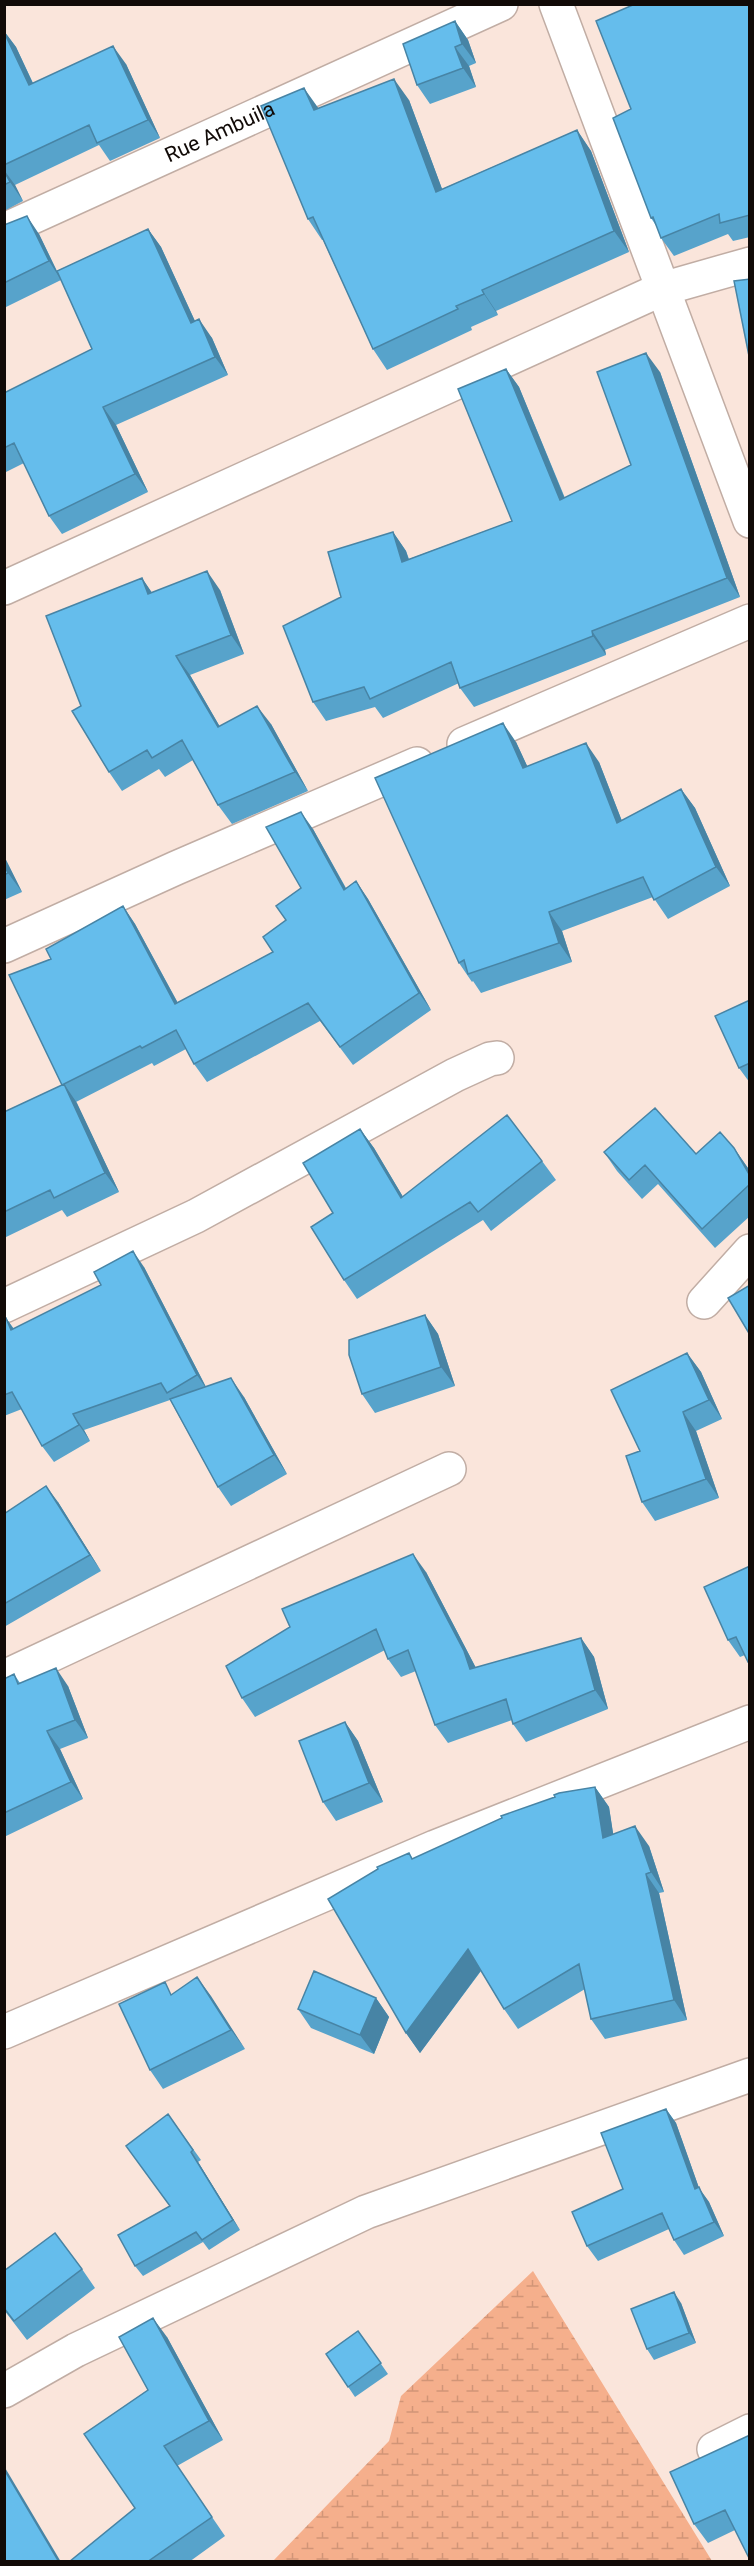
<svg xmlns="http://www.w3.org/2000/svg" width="754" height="2566" font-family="Roboto,sans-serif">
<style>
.wetland{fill:url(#wetland-marsh)}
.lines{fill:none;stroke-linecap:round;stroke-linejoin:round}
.street-casing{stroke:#c1ada4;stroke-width:36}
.street{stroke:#fff;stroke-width:33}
.wall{fill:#57a3cb}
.shaded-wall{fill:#4784a5}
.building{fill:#65bdec;stroke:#4784a5;stroke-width:1.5}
.labels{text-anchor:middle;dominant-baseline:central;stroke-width:4.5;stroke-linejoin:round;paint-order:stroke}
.street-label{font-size:21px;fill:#110a07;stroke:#fae5db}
</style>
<defs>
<pattern id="wetland-marsh" width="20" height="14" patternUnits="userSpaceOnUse" patternTransform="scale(1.5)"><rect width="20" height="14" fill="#f5af8c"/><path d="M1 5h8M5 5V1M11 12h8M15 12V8" fill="none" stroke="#d19577"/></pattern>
</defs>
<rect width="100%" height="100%" fill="#fae5db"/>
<path class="wetland" d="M533,2271L712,2561H273L389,2441L401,2396Z"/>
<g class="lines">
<defs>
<g id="street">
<path d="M556,4L750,521"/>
<path id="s1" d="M4,230L501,4"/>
<path d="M4,588L662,289L750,264"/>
<path d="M464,744L750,621"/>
<path d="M4,946L176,868L417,764"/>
<path d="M704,1302L750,1251"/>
<path d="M4,1306L196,1216L455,1075L490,1059L497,1058"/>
<path d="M4,1677L449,1469"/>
<path d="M4,2032L435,1847L750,1722"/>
<path d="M4,2391L76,2350L366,2212L750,2075"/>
<path d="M714,2449L750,2431"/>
</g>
</defs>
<use href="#street" class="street-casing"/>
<use href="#street" class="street"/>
</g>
<path class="wall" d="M750,4V237L733,241L728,234L674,256L661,238L657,227L651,218L631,109Z
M455,21L468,40L476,63L469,66L476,87L430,104L417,85Z
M4,31L16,47L33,83L126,64L160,138L110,161L99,145L15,185L23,201L4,211Z
M409,100L442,189L577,130L591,151L629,252L496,311L498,315L471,327L472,330L387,370L373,349L323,240H322L308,219L319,108Z
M4,225L39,234L57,271L148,229L161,247L195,321L212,338L228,375L116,425L148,492L62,534L49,516L24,463L4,473V393L92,349L61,280L4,308Z
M506,369L519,387L565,498L631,465L660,372L740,597L605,650L606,655L474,707L460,688L459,683L383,718L375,707L326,721L313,702L341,597L393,532L406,551L409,559L512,521Z
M142,578L151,592L220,590L244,654L190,675L220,727L271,724L308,791L232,824L218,805L193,760L165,777L159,769L122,791L109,772L81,706Z
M516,742L527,766L599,762L622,821L681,789L695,808L730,886L668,919L653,897L562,931L572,962L481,993L473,981L472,982L459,963Z
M313,829L346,888L356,881L368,899L431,1010L353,1065L320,1021L207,1082L194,1064L186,1049L154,1066L152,1063L76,1102L119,1192L67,1217L62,1210L4,1238V1112L62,1085L51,959L123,906L135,924L178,1003L273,952L286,920L301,888Z
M4,856L22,892L4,900Z
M750,1000V1083L739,1068Z
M360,1129L374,1148L403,1197L542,1161L556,1180L491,1231L483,1220L357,1299L344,1280L333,1213Z
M734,1148L750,1171V1216L715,1248L658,1184L642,1199L617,1171L604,1152L696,1154Z
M144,1267L206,1387L244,1397L287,1474L231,1506L218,1487L170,1400L84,1430L90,1441L54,1462L42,1446L22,1409L4,1416V1319L6,1318L14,1329Z
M425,1315L438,1334L455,1386L375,1413L362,1394Z
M687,1353L701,1372L722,1419L696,1431L719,1498L655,1521L642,1502L640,1451Z
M58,1502L101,1571L4,1627V1514Z
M750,1566V1664L745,1655L740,1657L728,1640Z
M426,1572L476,1668L581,1638L594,1657L608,1709L526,1742L513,1724L512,1720L448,1743L435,1725L416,1671L401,1677L388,1659L385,1650L255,1717L242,1698Z
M14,1674L20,1683L68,1686L88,1738L60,1749L83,1799L4,1837V1679Z
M345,1722L358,1741L383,1802L336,1821L323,1802Z
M595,1787L609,1807L613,1834L649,1846L664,1892L659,1893L687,2020L605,2039L591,2019L585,1989L518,2029L504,2009L481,1971L420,2053L406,2033L409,1853L413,1859Z
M197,1978L245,2049L163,2089L150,2070L173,1994Z
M376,1998L389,2017L374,2054L311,2028L298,2009Z
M666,2109L676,2123L699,2188L709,2202L724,2236L684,2255L674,2240L669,2229L598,2261L587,2246L623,2189Z
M168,2114L201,2160L198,2162L240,2230L209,2250L203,2242L143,2276L135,2266L170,2206Z
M82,2269L95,2288L27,2340L4,2310V2271Z
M681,2303L696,2343L654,2360L647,2349Z
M358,2331L388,2374L355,2397L326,2354Z
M167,2337L223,2440L177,2466L225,2536L189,2562H69L135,2508L148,2390Z
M750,2435V2559L735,2530L708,2543L694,2524Z"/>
<path class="shaded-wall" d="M455,21L468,40L476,63L462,44Z
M4,31L16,47L42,103L29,85Z
M113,46L126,64L160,138L148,120Z
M455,47L469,66L476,87L463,68Z
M394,79L409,100L451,213L436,192Z
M304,88L319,109L314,110Z
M577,130L591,151L629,252L614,231Z
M4,170L15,185L23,201L10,182Z
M27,216L39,234L61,280L49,261Z
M148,229L161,247L204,341L191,323Z
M482,290L496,311L498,315L484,294Z
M199,319L212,338L228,375L215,357Z
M646,353L660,372L740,597L727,578Z
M506,369L519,387L573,519L560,500Z
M103,407L116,425L148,492L135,474Z
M393,532L406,551L415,580L402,562Z
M207,571L220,590L244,654L231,635Z
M142,578L155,597L148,594Z
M592,631L605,650L606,655L593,636Z
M176,656L190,675L231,746L218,727Z
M257,706L271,724L308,791L295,772Z
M503,723L516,742L537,787L523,768Z
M586,743L599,762L630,842L617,823Z
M681,789L695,808L730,886L716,867Z
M301,812L313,829L356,907L344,890Z
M4,856L22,892L8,873L4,865Z
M356,881L368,899L431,1010L419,993Z
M123,906L135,924L188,1022L175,1004Z
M549,912L562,931L572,962L559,943Z
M64,1084L77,1103L119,1192L105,1173Z
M360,1129L374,1148L415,1217L401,1198Z
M734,1148L750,1171V1176Z
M133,1251L144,1267L208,1391L197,1375Z
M425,1315L438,1334L455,1386L441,1367Z
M6,1318L17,1334L11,1330Z
M687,1353L701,1372L722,1419L709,1400Z
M231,1378L244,1397L287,1474L274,1455Z
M683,1412L696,1431L719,1498L706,1479Z
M73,1414L84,1430L90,1441L79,1425Z
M46,1486L58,1502L101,1571L90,1555Z
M413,1554L426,1572L477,1670L470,1669Z
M581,1638L594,1657L608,1709L595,1690Z
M56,1668L68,1686L88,1738L75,1720Z
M345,1722L358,1741L383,1802L369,1783Z
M47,1731L60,1749L83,1799L71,1782Z
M595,1787L609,1807L617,1858L603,1838Z
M635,1826L649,1846L664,1892L651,1872Z
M646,1874L659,1893L687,2020L674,2000Z
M468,1949L482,1969L420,2053L406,2033Z
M197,1977L211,1996L245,2049L231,2030Z
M376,1998L389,2017L374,2054L360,2035Z
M666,2109L676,2123L699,2188L709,2202L724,2236L714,2222L695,2189Z
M191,2152L198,2162L240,2230L233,2220Z
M674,2292L681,2303L696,2343L689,2333Z
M153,2318L167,2337L223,2440L209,2421Z
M4,2466L61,2562H59L4,2469Z"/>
<path class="building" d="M635,4H750V215L720,223L719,214L661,238L653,217L651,218L613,118L631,109L596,21Z
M455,21L462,44L455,47L463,68L417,85L403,44Z
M4,32L29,85L113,46L148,120L97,143L89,125L4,165Z
M394,79L436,192L577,130L614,231L482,290L484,294L456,306L458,309L373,349L313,217L308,219L261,106L304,88L314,110Z
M4,171L10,182L4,185Z
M27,216L49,261L4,283V225Z
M148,229L191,323L199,319L215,357L103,407L135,474L49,516L14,443L4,448V393L92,349L57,271Z
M750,279V361L734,281Z
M646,353L727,578L592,631L593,636L460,688L451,662L370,699L364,687L313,702L283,626L341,597L328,552L393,532L402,562L512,521L458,389L506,369L560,500L631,465L597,372Z
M207,571L231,635L176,656L218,727L257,706L295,772L218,805L182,740L152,758L147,750L109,772L72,711L81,706L46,616L142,578L148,594Z
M503,723L523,768L586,743L617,823L681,789L716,867L654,900L643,877L549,912L559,943L468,974L464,960L459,963L375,778Z
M301,812L344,890L356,881L419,993L340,1047L308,1003L194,1064L176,1030L142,1048L140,1046L62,1085L9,975L51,959L46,949L123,906L175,1004L273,952L263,937L286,920L276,906L301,888L266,827Z
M4,865L8,873L4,875Z
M750,1000V1063L739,1068L715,1016Z
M64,1084L105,1173L54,1198L50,1190L4,1212V1112Z
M655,1108L696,1154L720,1132L734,1148L750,1176V1184L702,1229L645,1165L629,1180L604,1152Z
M507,1115L542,1161L478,1212L470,1202L344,1280L311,1227L333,1213L303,1163L360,1129L401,1198Z
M133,1251L197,1375L167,1393L161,1383L73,1414L79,1425L42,1446L12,1392L4,1395V1319L6,1318L11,1330L101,1285L94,1272Z
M750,1285V1335L728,1298Z
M425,1315L441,1367L362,1394L349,1355V1340Z
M687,1353L709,1400L683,1412L706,1479L642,1502L626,1456L640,1451L611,1390Z
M231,1378L274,1455L218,1487L170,1399Z
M46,1486L90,1555L4,1604V1514Z
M413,1554L464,1651L470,1669L581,1638L595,1690L513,1724L506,1699L435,1725L408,1650L388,1659L376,1629L242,1698L226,1666L290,1627L282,1609Z
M750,1566V1661L748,1662L736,1637L728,1640L704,1587Z
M56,1668L75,1720L47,1731L71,1782L4,1813V1679L14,1674L18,1684Z
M345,1722L369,1783L323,1802L299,1741Z
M595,1787L603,1838L635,1826L651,1872L646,1874L674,2000L591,2019L579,1964L504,2009L468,1949L406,2033L328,1899L378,1869L377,1867L409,1853L412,1859L502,1818L501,1816L555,1797L554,1795L559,1793Z
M314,1971L376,1998L360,2035L298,2009Z
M197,1977L231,2030L150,2070L119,2004L165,1982L171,1995Z
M666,2109L695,2189L699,2187L714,2222L674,2240L662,2213L587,2246L572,2212L623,2189L601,2133Z
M168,2114L193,2150L191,2152L233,2220L202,2240L196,2232L135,2266L118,2235L170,2206L126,2146Z
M55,2233L82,2269L14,2321L4,2308V2271Z
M674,2292L689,2333L647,2349L631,2309Z
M153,2318L209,2421L164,2446L212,2517L147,2562H69L135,2508L84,2434L148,2390L119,2337Z
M358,2331L381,2363L348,2387L326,2354Z
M750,2435V2558H749L725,2510L694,2524L670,2472Z
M4,2469L59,2562H4Z"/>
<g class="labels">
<g class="street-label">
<text stroke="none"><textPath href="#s1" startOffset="237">Rue Ambuila</textPath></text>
</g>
</g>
<rect width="754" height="2566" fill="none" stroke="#110a07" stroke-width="12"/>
</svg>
